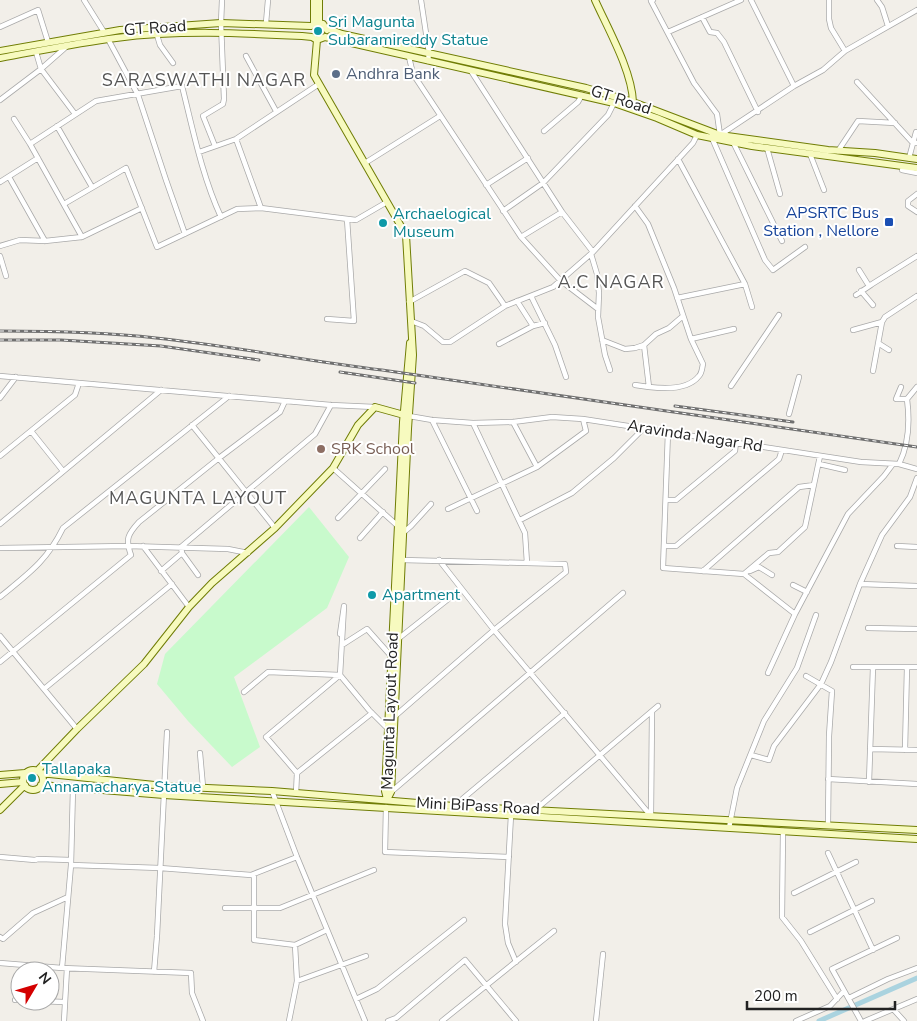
<svg xmlns="http://www.w3.org/2000/svg" width="917" height="1021" font-family="'Nunito Sans',sans-serif">
<style>
.park{fill:#c8facc}
.lines{fill:none;stroke-linecap:round;stroke-linejoin:round}
.canal{stroke:#aad3df;stroke-width:5}
.street-casing{stroke:#a9a9a9;stroke-width:6}
.secondary-casing{stroke:#707d05;stroke-width:8}
.street{stroke:#fff;stroke-width:4.5}
.secondary{stroke:#f7fabf;stroke-width:6}
.rail-casing{stroke:#707070;stroke-width:3}
.rail{stroke:#fff;stroke-width:1;stroke-dasharray:4;stroke-linecap:butt}
.culture-dot{fill:#0f9aa8;stroke:#fff;stroke-width:2}
.service-dot{fill:#5c6f8a;stroke:#fff;stroke-width:2}
.transit-dot{fill:#1a4fb4;stroke:#fff;stroke-width:2}
.education-dot{fill:#8d6e63;stroke:#fff;stroke-width:2}
.labels{text-anchor:middle;dominant-baseline:central;stroke-width:4;stroke-linejoin:round;paint-order:stroke}
.culture-label{font-size:16px;fill:#0d838f;stroke:#fff;text-anchor:start}
.street-label{font-size:16px;fill:#222;stroke:#fff}
.service-label{font-size:16px;fill:#4e5e75;stroke:#fff;text-anchor:start}
.transit-label{font-size:16px;fill:#164399;stroke:#fff;text-anchor:end}
.education-label{font-size:16px;fill:#785e54;stroke:#fff;text-anchor:start}
.neighbourhood-label{font-size:18px;letter-spacing:1px;fill:#555;stroke:#fff}
</style>
<rect width="100%" height="100%" fill="#f2efe9"/>
<path class="park" d="M309,507L349,557L327,608L234,677L260,747L232,767L188,721L157,684L165,654Z"/>
<g class="lines">
<path class="canal" d="M819,1021L917,978"/>
<defs>
<path id="street" d="M84,0L104,32
M421,0L429,53L428,61
M653,0L651,1L694,83L717,114L720,135L794,86L823,70L845,51L917,10
M751,0L794,86
M829,0V19L831,28L845,51
M877,0L882,7L888,26
M702,17L710,32L717,33L724,42L758,112
M266,23L268,0
M0,27L38,10L48,42
M668,32L741,0
M157,35L160,45L173,63
M108,39L138,95L166,180L185,234
M36,52L41,69L75,114
M246,56L276,111
M409,57L413,74L521,237L560,280L598,309
M471,71L562,212L593,252
M857,82L913,143H917
M0,100L41,69L66,47
M14,119L30,144L82,237
M57,126L92,187
M544,131L578,102L582,95
M712,138L765,260L773,270L805,247
M236,139L261,208
M733,142L782,241
M30,144L96,101L182,86C193,130 202,176 221,217
M215,146L203,116L223,104L224,99L221,23L222,0
M767,148L780,194
M838,151L858,121L895,123
M199,152L236,139L319,84
M810,154L824,190
M909,158L916,132
M678,159L745,284L752,307
M365,163L440,116
M902,170L917,173
M9,177L45,241
M0,182L38,158
M486,185L528,158
M917,194L908,201V206L917,212
M64,204L126,168L157,247L237,209L261,208L356,220L387,202
M635,206L648,224L674,288L691,339L703,364C702,368 702,373 699,376C688,390 665,389 649,387L644,345
M503,211L543,183L608,115L614,103
M521,237L562,212
M0,246L20,240L45,241L82,237L142,208
M591,254L597,274L599,293L598,317L605,355L610,370
M0,256L6,276
M859,270L869,286L917,256
M861,291L873,305
M856,295L871,285
M531,296L555,345L566,377
M677,298L745,284
M517,301L533,326
M409,302L465,271L489,283L505,306
M327,319L354,321L347,219
M411,321L424,326L443,342H450L505,306L553,287L593,252L693,143L697,135
M853,330L882,322
M691,339L734,329
M602,340L625,349L635,348L644,345L656,334L669,328L683,316
M878,343L889,350
M499,344L533,326L545,323
M873,371L882,322L885,317L917,296
M0,376L331,405L375,407
M635,385L649,387
M731,386L779,315
M901,387L896,399H907
M0,398L16,377
M789,414L799,377
M409,416L432,420L473,423L513,422L552,417L583,419L861,462L899,464C909,444 910,422 907,399L917,387
M432,420L477,511
M513,422L537,467
M473,423L525,533L527,563
M192,425L275,528
M31,431L63,471
M668,432L663,568L744,574L795,614
M0,456L75,395L79,383
M819,464L845,470
M899,464L917,469
M333,468L399,527
M666,500H676L735,451L736,442
M448,509L537,467L586,431L583,419
M338,518L385,469
M520,520L572,493L614,458L644,428
M0,524L161,390
M404,532L411,526L431,504
M360,538L383,512
M143,546L189,607
M664,546H676L779,459L782,450
M897,546L917,547
M0,548L128,546L228,549L248,553
M182,553L181,547L315,434L331,405
M439,560L494,630L651,816L652,712
M161,571L182,553L198,575
M703,571L799,487L814,485
M750,571L759,567L772,575
M744,574L769,553L778,552L805,527L820,456
M860,584L917,586
M793,585L807,592
M0,597C28,574 47,561 63,528L229,396
M868,628L917,629
M340,634L344,606L340,675L266,737L297,773L372,713
M0,636L77,729
M398,639L461,589
M342,645L367,629L391,656
M0,662L131,555C125,539 128,534 139,522L219,458L280,412L285,401
M853,667H917
M768,673L795,614L848,514L884,476L893,464
M806,676L832,691L829,736L828,825
M44,689L172,584
M244,692L268,672L340,675L369,710L387,728
M394,717L494,630L566,572L565,564L402,560
M870,749L917,750
M905,750L907,667
M200,753L203,787
M751,755L769,760L774,746L821,684L831,662L860,584L882,535L910,497L917,478
M828,779L917,784
M869,782L873,667
M272,791L297,857L365,1021
M391,792L623,593
M296,793L297,773
M454,806L565,713
M386,807L385,852L509,857
M535,810L658,706
M511,815L505,924L508,943L516,962
M729,828L737,788L764,721L797,668L816,615
M783,831L782,917L801,941L837,999
M828,853L873,950
M0,857L35,860L38,859L71,860
M71,865L160,868L251,875L297,857
M254,874V940L295,945L327,930
M794,893L856,862
M225,908H280L374,870
M810,932L872,901
M0,937L3,939L33,913L68,897
M0,963L62,968L191,973L192,993L203,1021
M62,968L71,865L73,788
M154,972L157,936L167,732
M297,981L366,956
M849,998L888,979L917,968
M356,999L377,989L464,920
M15,1000H20
M39,1001L64,1002
M894,1010L904,1021
M64,1021L67,968
M289,1021L297,981L295,945
M388,1021L396,1018L465,960L516,1021
M442,1021L554,931
M596,1021L603,954
M796,1021L830,1006L844,991
M861,1021L832,969L897,938
M865,1021L917,999"/>
<path id="secondary" d="M595,0C608,29 632,71 633,102
M319,23V0
M314,24V0
M326,28L342,34L586,88L633,102L720,135L828,150L875,153L917,159
M317,40L314,75L406,235L413,355L408,429L391,792L387,800
M0,51L120,30L221,23L311,26L319,23L323,24L327,30
M0,58C39,51 77,43 116,38C178,30 240,33 302,36L312,37L317,40L325,37L614,103L657,118L697,135L752,146L917,168
M23 780a10 10 0 1 1 20 0a10 10 0 1 1-20 0Z
M37,771L77,729L144,664L189,607L212,583L275,528L333,468L358,425L375,407L404,415
M40,773L164,786L272,791L454,806L917,830
M0,775L25,773
M0,784L23,782
M41,785L164,795L917,839
M387,799L385,791L403,422L410,343
M0,810L25,785"/>
</defs>
<use href="#street" class="street-casing"/>
<use href="#secondary" class="secondary-casing"/>
<use href="#street" class="street"/>
<use href="#secondary" class="secondary"/>
<defs>
<path id="rail" d="M0,331C52,331 104,332 156,338C232,346 307,361 382,370L917,447
M0,340H61L161,346L259,360
M340,372L415,383
M675,406L793,422"/>
</defs>
<use href="#rail" class="rail-casing"/>
<use href="#rail" class="rail"/>
</g>
<g class="culture-dot">
<circle cx="318" cy="31" r="5"/>
<circle cx="383" cy="223" r="5"/>
<circle cx="372" cy="595" r="5"/>
<circle cx="32" cy="778" r="5"/>
</g>
<circle class="service-dot" cx="336" cy="74" r="5"/>
<rect class="transit-dot" x="884" y="217" width="10" height="10" rx="2.5"/>
<circle class="education-dot" cx="321" cy="449" r="5"/>
<g class="labels">
<g class="culture-label">
<text x="328" y="22">Sri Magunta<tspan x="328" dy="18">Subaramireddy Statue</tspan></text>
<text x="393" y="214">Archaelogical<tspan x="393" dy="18">Museum</tspan></text>
<text x="382" y="595">Apartment</text>
<text x="42" y="769">Tallapaka<tspan x="42" dy="18">Annamacharya Statue</tspan></text>
</g>
<g class="street-label">
<text transform="translate(155 28) rotate(-4)">GT Road</text>
<text transform="translate(621 100) rotate(18)">GT Road</text>
<text transform="translate(695 436) rotate(9)">Aravinda Nagar Rd</text>
<text transform="translate(390 711) rotate(-88)">Magunta Layout Road</text>
<text transform="translate(478 806) rotate(3)">Mini BiPass Road</text>
</g>
<g class="service-label">
<text x="346" y="74">Andhra Bank</text>
</g>
<g class="transit-label">
<text x="879" y="213">APSRTC Bus<tspan x="879" dy="18">Station , Nellore</tspan></text>
</g>
<g class="education-label">
<text x="331" y="449">SRK School</text>
</g>
<g class="neighbourhood-label">
<text x="204" y="80">SARASWATHI NAGAR</text>
<text x="611" y="282">A.C NAGAR</text>
<text x="198" y="498">MAGUNTA LAYOUT</text>
</g>
</g>
<g transform="translate(35 986) rotate(52)"><circle r="24" fill="#ffffff" stroke="#a7a7a7"/>
<path d="M0-4L9 19L0 12L-9 19Z" fill="#d40000"/>
<text y="-8" font-size="14" font-weight="bold" text-anchor="middle" fill="#222222">N</text>
</g>
<path d="M747 1001v8h148v-8" fill="none" stroke="#222222" stroke-width="2.5"/>
<text x="754" y="1001" font-size="15" fill="#222222" stroke="#ffffff" stroke-width="4" paint-order="stroke">200 m</text>
</svg>
